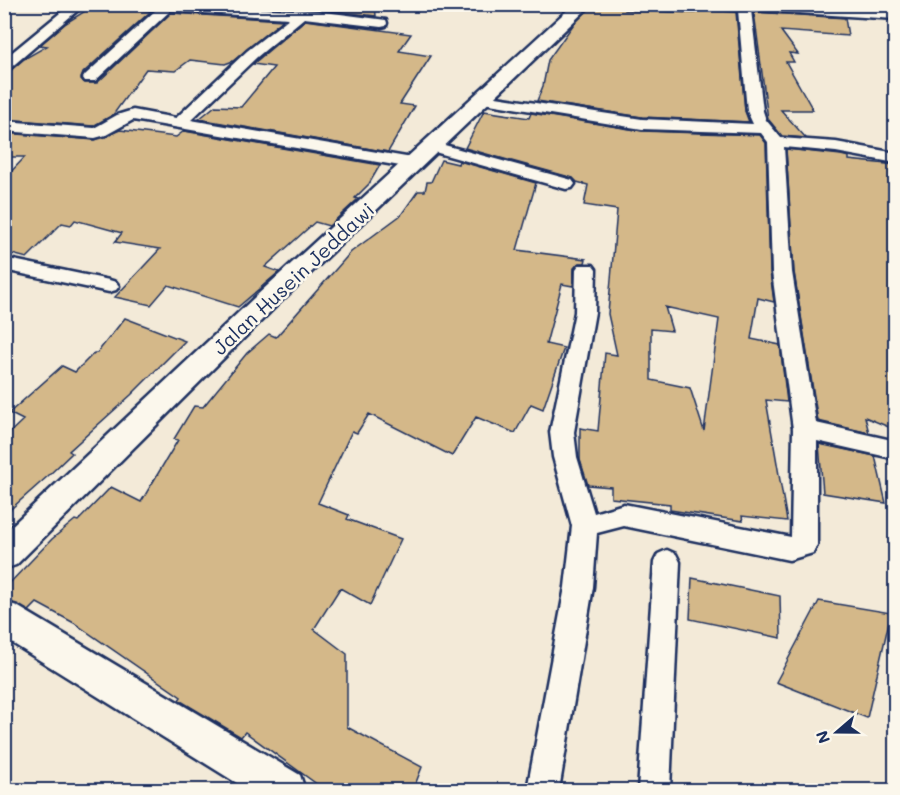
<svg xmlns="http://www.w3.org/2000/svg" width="900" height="795" font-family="Mali,sans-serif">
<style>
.building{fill:#d4b889;stroke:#1b2f5e;stroke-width:1.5;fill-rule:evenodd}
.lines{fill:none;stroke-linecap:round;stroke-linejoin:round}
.minor-casing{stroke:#1b2f5e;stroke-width:5}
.tertiary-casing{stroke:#1b2f5e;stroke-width:5}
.minor{fill:#fbf7ec;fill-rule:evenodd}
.tertiary{fill:#fbf7ec;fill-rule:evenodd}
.labels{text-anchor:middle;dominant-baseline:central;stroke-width:5;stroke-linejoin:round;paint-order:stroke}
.street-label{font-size:20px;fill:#1b2f5e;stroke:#fbf7ec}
</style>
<rect width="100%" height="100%" fill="#f3ead8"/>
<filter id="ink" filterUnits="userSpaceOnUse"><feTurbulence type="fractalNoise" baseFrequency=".0167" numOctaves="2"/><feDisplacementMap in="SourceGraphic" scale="12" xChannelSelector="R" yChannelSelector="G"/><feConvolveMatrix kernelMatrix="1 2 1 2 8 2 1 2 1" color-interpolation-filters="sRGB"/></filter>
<g filter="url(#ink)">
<path class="building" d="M244,4H375L376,16L317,9Z
M594,4H628L625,10L695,13L696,4L704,10L736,12L745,111L749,122L642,117L537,101L543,86L548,60L573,25Z
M93,6L151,11L83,73L81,79L85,83H97L171,13L283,20L233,61L225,64L190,60L175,71L146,69L113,115L93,126L4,119V72L10,71L24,59L47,46L40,45L66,23Z
M754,12L845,18L848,36L781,31L798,54L789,53L794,62H786L813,110H781L806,138L782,136L768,119Z
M305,20L411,34L399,51L431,56L400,104L415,106L388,152L199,119L215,106L241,107L274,67L253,64Z
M484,111L529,118L531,113L642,131L760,135L766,143L770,272L774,302L758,298L751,339L780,345L787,402L766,400L787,521L742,516L743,521L670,510V504L611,498V487L588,485L580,460V428L598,431L605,353L617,355L608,314L617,210L584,205L588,185L577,182L573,178L465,148ZM665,307L719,319L704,431L690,388L651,380V329L672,331Z
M120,130L176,137L184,131L380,165L369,184L355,198L358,199L329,226L315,222L265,267L279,272L238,307L168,285L151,305L115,297L160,249L115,242L122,233L75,220L71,225L62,223L27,258L4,252V179L25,157H4V133L95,140Z
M786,149L841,155L849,157V160L896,165V430L865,417L869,433L818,421L794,272Z
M441,160L458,164L459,161L536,183L517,250L586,259L585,263H579L574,268L573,286L562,284L546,344L564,348L543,409L531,404L515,433L476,417L452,456L369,414L357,433L352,431L318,503L349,515L347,519L401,539L370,605L340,588L314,629L347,654V727L422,767L413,790H325L245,732L241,737L179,700L181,697L74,623L37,603L29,611L4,600V589L52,539L75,520L78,521L111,487L141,502L178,440L174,439L194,406L203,407L247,353L269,334L276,337L351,252L401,215L418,191H425L427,182H431Z
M125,318L185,341L131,395L69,451L72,453L48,476L4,515V438L23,420L9,413L62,366L75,372L94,353H97Z
M819,444L875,456L886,503L823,493Z
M692,578L780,596L781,638L690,619Z
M819,601L891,613L867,718L776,682Z"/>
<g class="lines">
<defs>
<path id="minor" d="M71,4H85L9,69L4,70V59Z
M138,4L317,11L386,20L387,23L386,26L381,27L304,18L257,57L191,120L412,158L420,163L412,168L133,120L106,135L95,138L4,131V121L94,128L117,115L133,110L176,118L247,51L289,18L170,11L95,81H85L83,78L85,75L157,9Z
M698,4H778L896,11V19L751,10L763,111L766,120L781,138L836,142L896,153V163L836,152L784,147L792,272L816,423L896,441V459L817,441V545L813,553L789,560L624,526L597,533L593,587L559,790H527L565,587L572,526L553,457L550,432L575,312L576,269L579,265H593L596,269L595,312L574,432L577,457L594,513L624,504L791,537L793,429L772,272L768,142L761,133L642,129L483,103L476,99L483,95L642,119L753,124L747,111L738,10L704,8Z
M430,141L572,180L575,184L572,188L566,189L424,149L422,146Z
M4,258L109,280L116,282L119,286L116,290L109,292L4,270Z
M667,550L676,554L680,562L670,790H638L654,562L658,554Z"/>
<path id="tertiary" d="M574,4H592L274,308L16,565L4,569V533L256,296Z
M4,602L17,606L300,775L305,790H248L4,638Z"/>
</defs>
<use href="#minor" class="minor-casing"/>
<use href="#tertiary" class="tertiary-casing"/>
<use href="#minor" class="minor"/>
<use href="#tertiary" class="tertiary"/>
</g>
</g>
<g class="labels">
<g class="street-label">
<text transform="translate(293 278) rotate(-43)">Jalan Husein Jeddawi</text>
</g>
</g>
<rect width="900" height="795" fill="none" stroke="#fbf7ec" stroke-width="24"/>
<rect x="12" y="12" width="876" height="771" fill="none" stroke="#1b2f5e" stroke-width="2" filter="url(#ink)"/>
<g transform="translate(837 732) rotate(250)" stroke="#fbf7ec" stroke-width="4.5" paint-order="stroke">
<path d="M0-4.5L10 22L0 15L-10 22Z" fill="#1b2f5e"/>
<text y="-9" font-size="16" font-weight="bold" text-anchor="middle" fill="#1b2f5e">N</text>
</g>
</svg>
